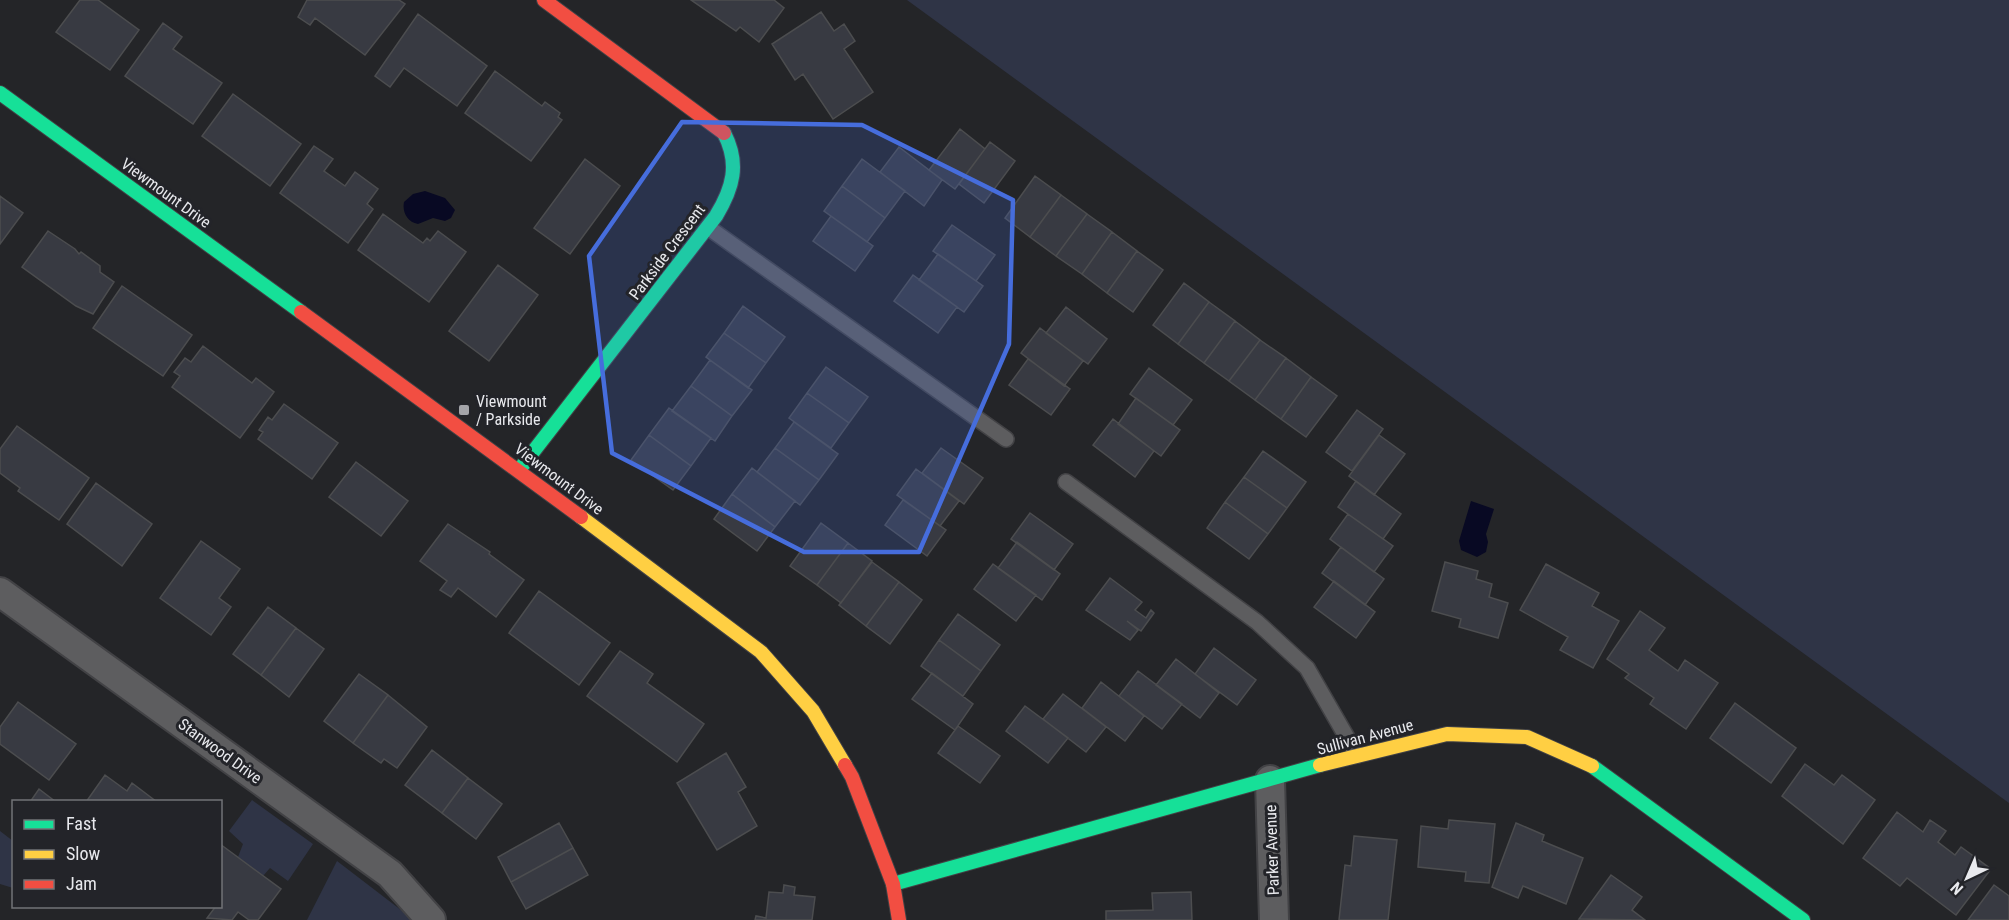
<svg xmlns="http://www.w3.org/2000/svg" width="2009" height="920" font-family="'Roboto Condensed',sans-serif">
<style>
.green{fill:#2f3446}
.water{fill:#080923}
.building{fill:#383a42;stroke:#4c4d4f;stroke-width:1.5}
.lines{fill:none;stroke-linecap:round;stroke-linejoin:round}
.lane-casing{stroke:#424245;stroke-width:18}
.street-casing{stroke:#424245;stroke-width:32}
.fast-casing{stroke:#424245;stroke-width:16}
.slow-casing{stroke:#424245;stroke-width:16}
.jam-casing{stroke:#424245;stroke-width:16}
.lane{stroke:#5d5d5f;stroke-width:15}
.street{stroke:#5d5d5f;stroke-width:28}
.fast{stroke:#16e098;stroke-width:14}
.slow{stroke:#ffcf43;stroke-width:14}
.jam{stroke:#f24e42;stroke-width:14}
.marked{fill:#466ddc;fill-opacity:0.2;stroke:#466ddc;stroke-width:4.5;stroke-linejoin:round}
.poi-dot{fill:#a3a4a8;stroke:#232429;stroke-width:2}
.labels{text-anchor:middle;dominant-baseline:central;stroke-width:6;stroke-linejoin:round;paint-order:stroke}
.street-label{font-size:16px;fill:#e8e9ed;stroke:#232429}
.poi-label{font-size:16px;fill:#e8e9ed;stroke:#232429;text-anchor:start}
</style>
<rect width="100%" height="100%" fill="#242528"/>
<path class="green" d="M907,0H2009V803Z
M252,800L313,844L288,881L270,868L263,876L238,857L243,844L229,831Z
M0,831L13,841V888L0,884Z
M337,861L414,920H307Z"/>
<path class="water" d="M425,191L445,198L455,210L451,218L445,221L433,218L418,224C407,222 402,212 404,202L413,194Z
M1471,501L1494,509L1486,534L1488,542L1486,552L1477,557L1461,550L1459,541Z"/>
<path class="building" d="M80,0H98L139,30L110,70L56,32Z
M307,0H399L405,4L365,55L315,18L310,25L298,17Z
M691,0H774L784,8L759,42L740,27L736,31Z
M821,12L834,31L844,24L855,41L844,49L873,92L833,119L803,74L795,80L772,44Z
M418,14L487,66L457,106L404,68L390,87L375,76Z
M163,23L182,37L173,49L222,83L193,124L125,76Z
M495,71L542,106L545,102L560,113L558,117L562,120L531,161L465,113Z
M233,94L301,144L270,186L202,136Z
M960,129L985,149L955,189L929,170Z
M990,142L1015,161L984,203L959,184Z
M314,146L333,159L324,171L345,186L355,172L378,189L367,204L373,209L348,243L280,193Z
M899,147L942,180L924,206L880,172Z
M585,159L620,186L570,254L534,228Z
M862,159L905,191L885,218L842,186Z
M1035,176L1061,195L1030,237L1005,218Z
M842,186L885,218L867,242L824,211Z
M1061,195L1087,214L1056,256L1030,237Z
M0,196L23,213L0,244Z
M383,214L423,243L427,238L430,241L438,231L466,252L429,302L358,250Z
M1087,214L1112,232L1082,274L1056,256Z
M831,216L873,246L855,271L813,241Z
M952,225L995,255L976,281L933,251Z
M48,231L75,249L79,254L81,252L100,266V272L114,282L93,314L76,306L22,267Z
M1112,232L1137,251L1107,293L1082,274Z
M1137,251L1163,270L1133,312L1107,293Z
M938,254L983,286L964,312L919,280Z
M498,265L538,295L489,361L449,331Z
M913,275L957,307L938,333L894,301Z
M1184,283L1209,302L1178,344L1153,325Z
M122,286L192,335L163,376L93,328Z
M1209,302L1235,321L1204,363L1178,344Z
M743,306L785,337L766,363L724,333Z
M1066,307L1107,339L1088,364L1046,333Z
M1235,321L1260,340L1229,381L1204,363Z
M1040,328L1083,361L1064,386L1021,353Z
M724,333L766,363L748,388L706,357Z
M1260,340L1286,358L1255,400L1229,381Z
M203,346L252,383L256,378L274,392L240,438L172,387L180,376L174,372L185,358L191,362Z
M1286,358L1311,377L1281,419L1255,400Z
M1028,359L1070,389L1051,415L1009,385Z
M710,360L752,390L732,416L691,386Z
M826,367L868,397L849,423L807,393Z
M1149,368L1192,400L1173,425L1130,394Z
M1311,377L1337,396L1306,437L1281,419Z
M691,386L732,416L715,441L672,411Z
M807,393L849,423L831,448L789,418Z
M1136,398L1180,430L1161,456L1118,424Z
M284,404L338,443L312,479L258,439L263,432L259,430L268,417L272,420Z
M669,408L711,438L691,466L649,435Z
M1357,410L1383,429L1352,471L1326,452Z
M1113,419L1154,451L1135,477L1093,445Z
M794,422L838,454L819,480L775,448Z
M17,426L89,478L59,520L18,491L20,488L0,473V449Z
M649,435L691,466L673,490L631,460Z
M1379,435L1405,454L1374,495L1349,476Z
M775,448L819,480L800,505L757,472Z
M941,448L983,478L964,504L922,473Z
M1263,451L1306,482L1287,508L1244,477Z
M356,462L408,501L381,536L329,497Z
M752,468L795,501L775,527L732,494Z
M916,469L959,501L940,526L897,495Z
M1244,477L1287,508L1268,534L1225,502Z
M1356,481L1401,514L1383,539L1338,507Z
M96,483L152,524L122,566L67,524Z
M732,494L775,527L757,551L714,519Z
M903,500L946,530L927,556L885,525Z
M1225,502L1268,534L1249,559L1207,528Z
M1030,513L1073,544L1054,570L1011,539Z
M1348,514L1393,546L1374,572L1330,539Z
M821,523L848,543L817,585L790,566Z
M448,524L490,552L489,554L524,580L496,617L458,588L451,597L440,590L447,581L420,561Z
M201,541L240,569L219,598L231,607L211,635L160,598Z
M1017,542L1060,574L1042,600L998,568Z
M848,543L872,561L841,603L817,585Z
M1341,547L1384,579L1365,605L1322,573Z
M872,562L899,582L866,626L839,605Z
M1445,562L1478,571L1476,579L1492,584L1489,597L1508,603L1498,638L1459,627L1461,619L1432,611Z
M993,564L1036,595L1016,621L974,589Z
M1546,564L1599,593L1592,606L1619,621L1593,668L1560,650L1568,637L1520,610Z
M1110,578L1142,602L1135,610L1146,618L1151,610L1154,613L1141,631L1127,621L1138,630L1130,640L1086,610Z
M1334,581L1375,612L1356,638L1314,607Z
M899,582L922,600L890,644L866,626Z
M539,591L610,643L579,685L509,633Z
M268,607L296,628L261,675L233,654Z
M1640,611L1665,628L1649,650L1678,671L1685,660L1718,683L1686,729L1650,704L1654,698L1625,678L1629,674L1607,659Z
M958,614L1000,645L981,671L939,640Z
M296,628L324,649L289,697L261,675Z
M939,640L981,671L963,696L921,666Z
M1214,648L1256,680L1237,705L1195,674Z
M620,651L653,674L647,683L704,724L677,762L587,696Z
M1176,659L1219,693L1200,718L1156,685Z
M1138,671L1182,704L1162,729L1119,696Z
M932,673L973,704L955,730L912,699Z
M359,674L388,695L353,743L324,721Z
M1101,682L1144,716L1125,741L1082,708Z
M1063,694L1106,727L1086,752L1043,719Z
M388,695L427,727L397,768L384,759L381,763L353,743Z
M18,702L76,744L49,780L0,744V727Z
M1735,703L1796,748L1771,783L1710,738Z
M1025,706L1068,738L1048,763L1006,731Z
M958,726L1000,756L980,783L938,753Z
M432,750L468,778L442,813L405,785Z
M726,753L746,787L738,792L757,826L717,850L677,783Z
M1805,764L1834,785L1842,775L1875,800L1843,844L1782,796Z
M105,775L127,791L132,783L157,802H86Z
M468,778L502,804L476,839L442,813Z
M39,789L56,802H30Z
M1897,812L1923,832L1930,820L1946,831L1938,842L1955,855L1961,847L1991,869L1956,915L1907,878L1900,886L1863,858Z
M1449,820L1495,824L1489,883L1465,881L1466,872L1418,867L1421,826L1448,829Z
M559,823L573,848L511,882L498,857Z
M1516,823L1544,835L1542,841L1583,858L1566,904L1523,886L1518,898L1492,887Z
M1354,836L1397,840L1388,920H1339L1345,865L1351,866Z
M220,844L281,889L258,920H249L238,912L232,920L207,918L216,906H220Z
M573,848L588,875L526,909L511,882Z
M1611,875L1642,897L1632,910L1645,920L1579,919Z
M784,885L795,887L794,895L815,897L812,920H755L756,916L766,918L769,892L783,893Z
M1994,885L2009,896V920H1968Z
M1191,892L1192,920H1106V911L1153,910L1152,893Z"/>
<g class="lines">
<defs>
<path id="lane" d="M709,228L1006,439
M1066,482L1257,622L1307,668L1357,755"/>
<path id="street" d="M0,592L390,874L431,920
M1270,780L1274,920"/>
<path id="fast" d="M0,93L301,312
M519,470L716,216C733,188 740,164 724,133
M1592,766L1803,920
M893,884L1320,765"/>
<path id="slow" d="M581,517L761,652L813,711L845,765
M1320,765L1447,734L1527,737L1592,766"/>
<path id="jam" d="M544,0L724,133
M301,312L581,517
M845,765L852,777L893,884L899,920"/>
</defs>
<use href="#lane" class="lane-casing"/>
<use href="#street" class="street-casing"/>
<use href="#fast" class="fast-casing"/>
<use href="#slow" class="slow-casing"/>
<use href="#jam" class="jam-casing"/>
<use href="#lane" class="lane"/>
<use href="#street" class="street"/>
<use href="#fast" class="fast"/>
<use href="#slow" class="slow"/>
<use href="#jam" class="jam"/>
</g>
<path class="marked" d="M682,122L862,125L1013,200L1009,344L919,552H804L612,453L589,256Z"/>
<rect class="poi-dot" x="458" y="404" width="12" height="12" rx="3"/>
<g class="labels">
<g class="street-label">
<text transform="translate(166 193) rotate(36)">Viewmount Drive</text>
<text transform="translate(667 252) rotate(-53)">Parkside Crescent</text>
<text transform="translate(559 479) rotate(37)">Viewmount Drive</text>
<text transform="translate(1365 737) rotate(-15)">Sullivan Avenue</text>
<text transform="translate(220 751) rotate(36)">Stanwood Drive</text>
<text transform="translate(1272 850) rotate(-92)">Parker Avenue</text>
</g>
<g class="poi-label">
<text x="476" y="401">Viewmount<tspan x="476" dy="18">/ Parkside</tspan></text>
</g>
</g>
<rect x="12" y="800" width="210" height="108" fill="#232429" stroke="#727377" stroke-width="1.5"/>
<rect x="24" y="820" width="30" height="9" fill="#16e098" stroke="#727377" stroke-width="1.5"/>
<text x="66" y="830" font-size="18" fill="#e8e9ed">Fast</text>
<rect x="24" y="850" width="30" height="9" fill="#ffcf43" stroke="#727377" stroke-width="1.5"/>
<text x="66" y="860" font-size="18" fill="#e8e9ed">Slow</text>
<rect x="24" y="880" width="30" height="9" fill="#f24e42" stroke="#727377" stroke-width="1.5"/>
<text x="66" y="890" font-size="18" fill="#e8e9ed">Jam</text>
<g transform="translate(1967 878) rotate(224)" stroke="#232429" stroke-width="4.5" paint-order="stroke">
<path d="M0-4.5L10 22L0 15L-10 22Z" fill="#e8e9ed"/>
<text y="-9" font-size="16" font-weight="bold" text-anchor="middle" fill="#e8e9ed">N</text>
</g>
</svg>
